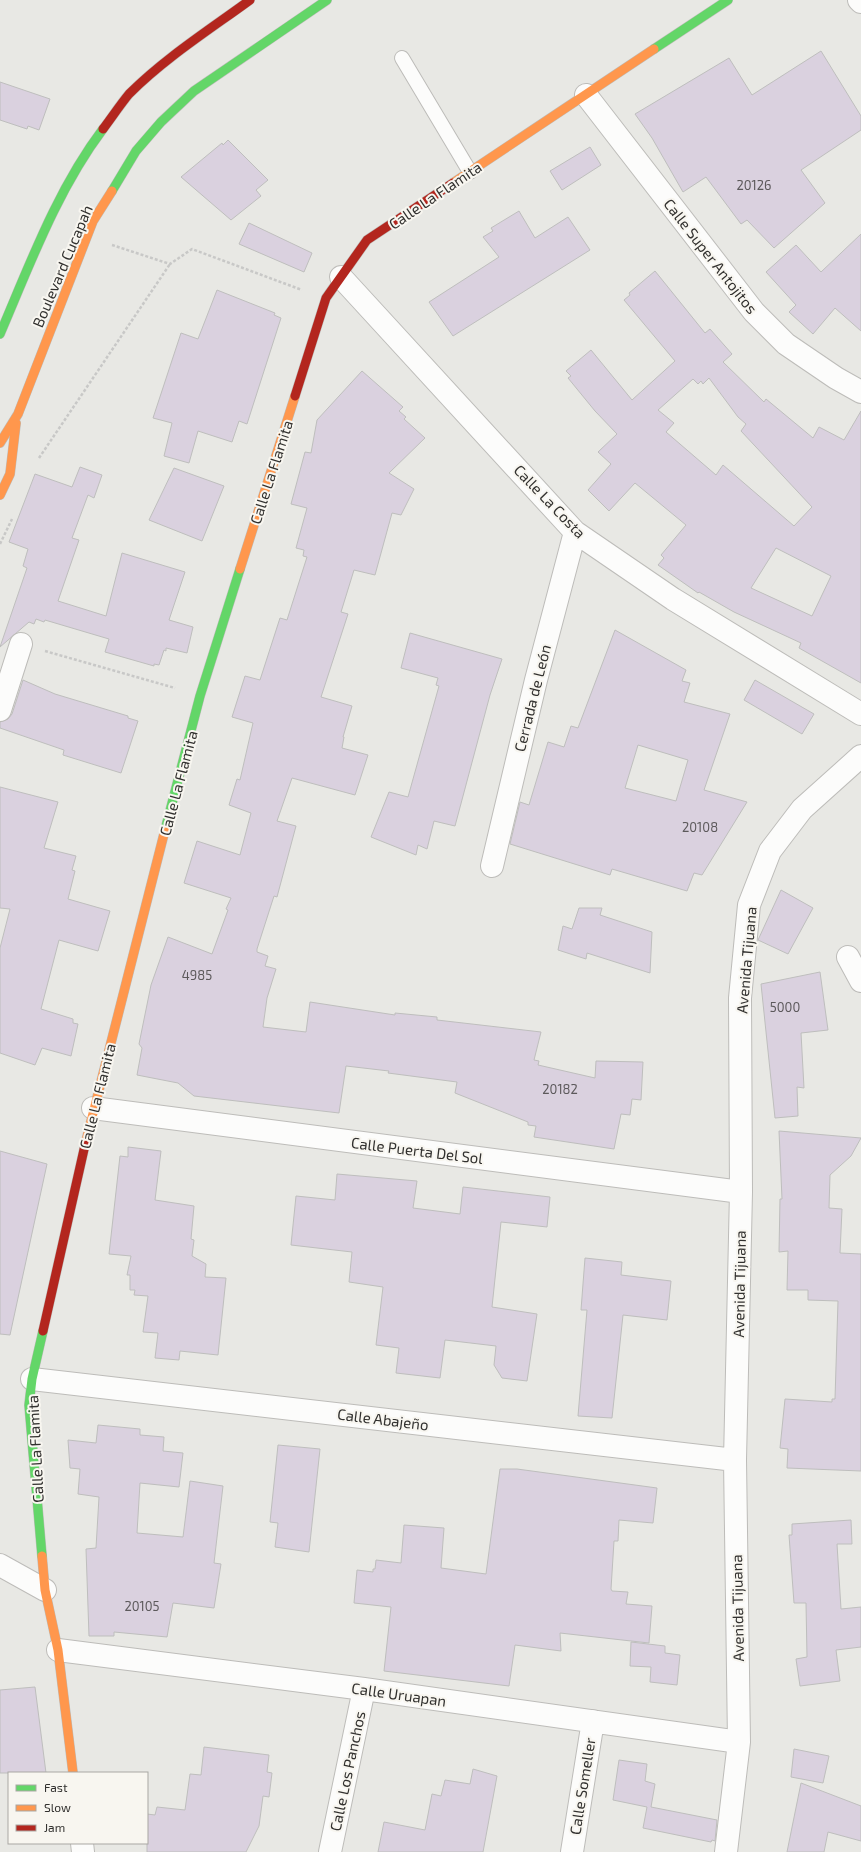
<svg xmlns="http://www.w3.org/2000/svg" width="861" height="1852" font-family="'Exo 2',sans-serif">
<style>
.building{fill:#dad1df;stroke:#bebebd;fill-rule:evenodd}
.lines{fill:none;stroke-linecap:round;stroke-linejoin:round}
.lane-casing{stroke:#bdbcb9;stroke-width:16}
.street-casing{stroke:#bdbcb9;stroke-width:24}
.fast-casing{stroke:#bdbcb9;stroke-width:10}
.slow-casing{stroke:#bdbcb9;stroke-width:10}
.jam-casing{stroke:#bdbcb9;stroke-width:10}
.path{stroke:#c8c8c7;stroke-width:2.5;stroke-dasharray:3 2;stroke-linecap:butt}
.lane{stroke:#fcfcfb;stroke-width:14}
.street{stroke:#fcfcfb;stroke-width:22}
.fast{stroke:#63d668;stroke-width:9}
.slow{stroke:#ff974d;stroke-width:9}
.jam{stroke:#b3261e;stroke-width:9}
.labels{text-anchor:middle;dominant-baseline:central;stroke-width:4;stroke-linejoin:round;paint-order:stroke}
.number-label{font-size:13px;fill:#5c595b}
.street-label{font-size:15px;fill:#32312f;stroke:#f8f6f0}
</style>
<rect width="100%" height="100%" fill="#e8e8e4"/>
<path class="building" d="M821,51L861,116V130L801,170L825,203L774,248L747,220L741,224L706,177L683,192L652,138L635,114L729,58L752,95Z
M0,82L50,99L39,130L28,126L27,129L0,120Z
M228,140L268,180L256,190L261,196L231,220L181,177L222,143L223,145Z
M590,147L601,165L562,190L550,171Z
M519,211L535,238L568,217L590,250L453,336L429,302L499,257L483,237L493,231L491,228Z
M249,223L312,253L304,272L239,244Z
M861,234V331L835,308L813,334L789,312L796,305L766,272L796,245L821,272Z
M655,271L705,333L710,329L732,354L723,362L764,402L766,399L813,438L819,427L844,440L861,411V683L799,648L801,643L734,612L699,592L698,593L658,565L664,558L661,555L686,525L635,483L609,511L588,490L611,464L598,452L617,434L595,411L568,378L571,376L566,371L591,350L632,400L675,361L624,300L630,295L629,293ZM709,378L738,417L746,424L741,431L812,507L794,526L723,465L716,475L666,432L674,423L658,410L693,379L698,384L701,381L703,384ZM776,548L831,576L812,616L751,588Z
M217,290L275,313L274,315L281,318L247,424L239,421L232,442L198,431L189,463L164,456L172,423L153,418L181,333L198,339Z
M362,371L403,407L399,411L406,417L404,419L425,438L389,473L414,489L401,515L392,513L375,575L354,570L341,612L348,614L321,697L352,706L343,737H344L342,748L368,755L355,795L292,778L277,821L296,826L277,897L274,896L257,949V952L268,956L265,966L276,969L267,998L263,1027L306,1032L310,1002L395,1015V1013L437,1017V1020L541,1032L534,1060L539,1061L538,1065L595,1078L596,1061L643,1062L641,1100L632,1099L630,1115L621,1114L614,1149L534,1137L536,1126L528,1125V1122L455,1093L457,1082L388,1073L389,1071L346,1066L339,1113L194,1096L178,1083L137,1075L142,1048L139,1044L151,985L168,937L212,954L228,910L226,909L231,898L184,883L197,841L240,855L251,813L229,805L237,779L240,780L253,723L232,717L245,676L260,680L280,618L287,620L307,557L303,556L304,550L296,548L307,508L291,504L305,452L311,453L317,420Z
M80,467L102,475L94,498L88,495L72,538L79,540L58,601L106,616L122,553L185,572L169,620L193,627L187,653L166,648V651L164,650L159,665L154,664V666L105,652L109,639L45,620L44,622L36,619L34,624L29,622L0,647L27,568L23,566L28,549L9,542L35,474L72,487Z
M174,468L224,486L202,541L149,520Z
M615,630L686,670L682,681L690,683L684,702L730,714L704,790L747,802L702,875L694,873L687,891L612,869L610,875L510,844L520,802L529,805L548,742L564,747L571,726L578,728ZM638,745L688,760L676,801L625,788Z
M410,633L502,659L490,695L455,826L434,821L427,849L418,845L416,855L371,837L389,792L408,797L439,686L436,685L438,678L401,668Z
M23,680L55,694L128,716V718L138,721L121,773L63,755L64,750L0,728V722L8,719L12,714Z
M755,680L814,714L802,734L744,700Z
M0,787L58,802L44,848L76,856L72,870L75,871L68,899L110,911L98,951L59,940L41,1009L73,1019V1023L78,1024L71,1056L42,1048L35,1065L0,1053V948L10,909L0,908Z
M781,890L813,908L788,954L758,940Z
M579,908H602L600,915L652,932L650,973L587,953L586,959L558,950L563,926L572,929Z
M820,972L828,1030L801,1033L804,1088L797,1087L798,1116L775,1118L761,984Z
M779,1131L861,1138L851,1156L830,1175L829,1208L842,1209L840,1253L861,1254V1471L787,1468L788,1449L780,1448L785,1399L832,1402V1399H835L838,1301L808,1300V1290H787L788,1251L779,1252L780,1199H782Z
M128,1147L161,1151L155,1200L194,1206L191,1239L194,1240L192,1256L206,1264L205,1277L226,1278L218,1355L180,1351L179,1360L155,1358L158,1333L143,1332L148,1296L134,1295L135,1290H130V1275H127L131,1256L109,1254L120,1156L128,1157Z
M0,1151L47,1164L10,1335L0,1334Z
M337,1174L417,1181L413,1208L460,1214L463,1187L550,1197L547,1227L501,1222L492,1307L537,1314L527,1381L502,1378L494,1365L496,1346L445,1340L440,1378L396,1373L399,1348L376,1345L383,1287L349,1282L352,1252L291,1245L296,1196L335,1200Z
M585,1258L622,1262L621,1275L671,1281L667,1320L623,1315L612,1418L578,1416L587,1310H581Z
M98,1425L140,1429V1435L164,1437L163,1451L183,1453L179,1487L140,1483L137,1533L183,1537L190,1481L223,1486L214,1563L221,1564L214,1608L173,1603L167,1637L114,1632V1636H89L86,1549L96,1548L99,1497L78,1494L80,1469L70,1468L68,1440L96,1443Z
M278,1445L320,1449L309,1552L275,1547L278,1523L270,1522Z
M500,1469H517L657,1488L653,1523L619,1520L618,1541H614L611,1589L612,1591L628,1592L626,1604L652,1606L649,1643L560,1633L561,1651L515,1645L509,1686L384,1671L391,1607L354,1603L357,1570L373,1572V1569H375L376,1560L401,1563L404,1525L444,1528L441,1568L486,1574Z
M851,1520L852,1544H837L841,1609L861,1607V1647L836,1650L840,1681L800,1686L796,1659L807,1657L806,1603H794L789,1535H792V1524Z
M631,1642L665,1646V1653L680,1655L677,1685L650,1682L651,1667L630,1666Z
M35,1687L46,1773H0V1690Z
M204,1747L269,1755L267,1772L272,1773L269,1797L263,1796L259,1826L246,1852H147V1814L155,1815L157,1807L185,1810L190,1774L201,1775Z
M794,1749L829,1756L823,1783L791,1777Z
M619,1760L647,1764L645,1781L655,1784L651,1807L717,1820L715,1841L712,1840L711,1842L643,1828L647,1807L613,1800Z
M473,1769L497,1776L483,1852H378L384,1822L425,1830L432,1794L441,1796L445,1780L470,1784Z
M801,1783L861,1806V1841L828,1832L824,1852H787Z"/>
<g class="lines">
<defs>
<path id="lane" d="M402,58L470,172"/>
<path id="street" d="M859,0L861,2
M586,95L754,312L786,344L836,378L861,392
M341,277L575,532L673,599L861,714
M0,710L21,644
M492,866L536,680L575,532
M848,957L861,981
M93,1108L741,1192
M32,1379L735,1460
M0,1565L45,1590
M58,1650L364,1689L739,1742
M82,1843L83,1852
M330,1852L364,1689
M572,1852L593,1721
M726,1852L739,1742L735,1460L741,1192L740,998L749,905L770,851L802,809L861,756"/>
<path id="fast" d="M654,49L728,0
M112,191L136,151L161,122L194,91L327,0
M0,334C30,264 57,190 103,129
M165,830L200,696L240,569
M42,1556L29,1405L32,1379L43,1331"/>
<path id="slow" d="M453,183L654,49
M0,443L18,414L93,221L112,191
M0,495L10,474L16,423
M240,569L295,396
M85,1145L165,830
M42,1556L45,1590L58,1650L73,1773"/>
<path id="jam" d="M103,129C112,117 120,105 129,94C165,58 209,30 250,0
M295,396L326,298L367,240L453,183
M43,1331L85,1145"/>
</defs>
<use href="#lane" class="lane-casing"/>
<use href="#street" class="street-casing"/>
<use href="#fast" class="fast-casing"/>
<use href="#slow" class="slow-casing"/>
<use href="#jam" class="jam-casing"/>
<path class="path" d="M112,245L170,264L192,249L302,290
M39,458L170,264
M0,544L12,519
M45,651L175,688"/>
<use href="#lane" class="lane"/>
<use href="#street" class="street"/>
<use href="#fast" class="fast"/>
<use href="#slow" class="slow"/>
<use href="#jam" class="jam"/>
</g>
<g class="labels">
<g class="number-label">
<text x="754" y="185">20126</text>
<text x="700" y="827">20108</text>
<text x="197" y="975">4985</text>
<text x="785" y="1007">5000</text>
<text x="560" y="1089">20182</text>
<text x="142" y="1606">20105</text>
</g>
<g class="street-label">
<text transform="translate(435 195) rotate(-34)">Calle La Flamita</text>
<text transform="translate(711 256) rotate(52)">Calle Super Antojitos</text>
<text transform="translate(62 266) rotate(-67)">Boulevard Cucapah</text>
<text transform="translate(271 472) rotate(-72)">Calle La Flamita</text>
<text transform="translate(550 501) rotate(46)">Calle La Costa</text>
<text transform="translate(532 698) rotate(-76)">Cerrada de León</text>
<text transform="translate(178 783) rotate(-75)">Calle La Flamita</text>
<text transform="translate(746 960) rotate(-85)">Avenida Tijuana</text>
<text transform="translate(97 1096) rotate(-76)">Calle La Flamita</text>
<text transform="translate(417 1150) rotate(7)">Calle Puerta Del Sol</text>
<text transform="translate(739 1284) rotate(-89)">Avenida Tijuana</text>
<text transform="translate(383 1419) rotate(7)">Calle Abajeño</text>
<text transform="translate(35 1449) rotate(-93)">Calle La Flamita</text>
<text transform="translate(737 1608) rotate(-91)">Avenida Tijuana</text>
<text transform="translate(399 1694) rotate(8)">Calle Uruapan</text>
<text transform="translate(347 1771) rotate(-78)">Calle Los Panchos</text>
<text transform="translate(582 1786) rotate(-81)">Calle Someller</text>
</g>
</g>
<rect x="8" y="1772" width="140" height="72" fill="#f8f6f0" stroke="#a9a7a3"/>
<rect x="16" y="1785" width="20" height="6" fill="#63d668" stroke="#a9a7a3"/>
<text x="44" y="1792" font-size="12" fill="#32312f">Fast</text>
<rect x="16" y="1805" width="20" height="6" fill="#ff974d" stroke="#a9a7a3"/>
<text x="44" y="1812" font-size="12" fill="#32312f">Slow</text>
<rect x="16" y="1825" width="20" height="6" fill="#b3261e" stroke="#a9a7a3"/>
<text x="44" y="1832" font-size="12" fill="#32312f">Jam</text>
</svg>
